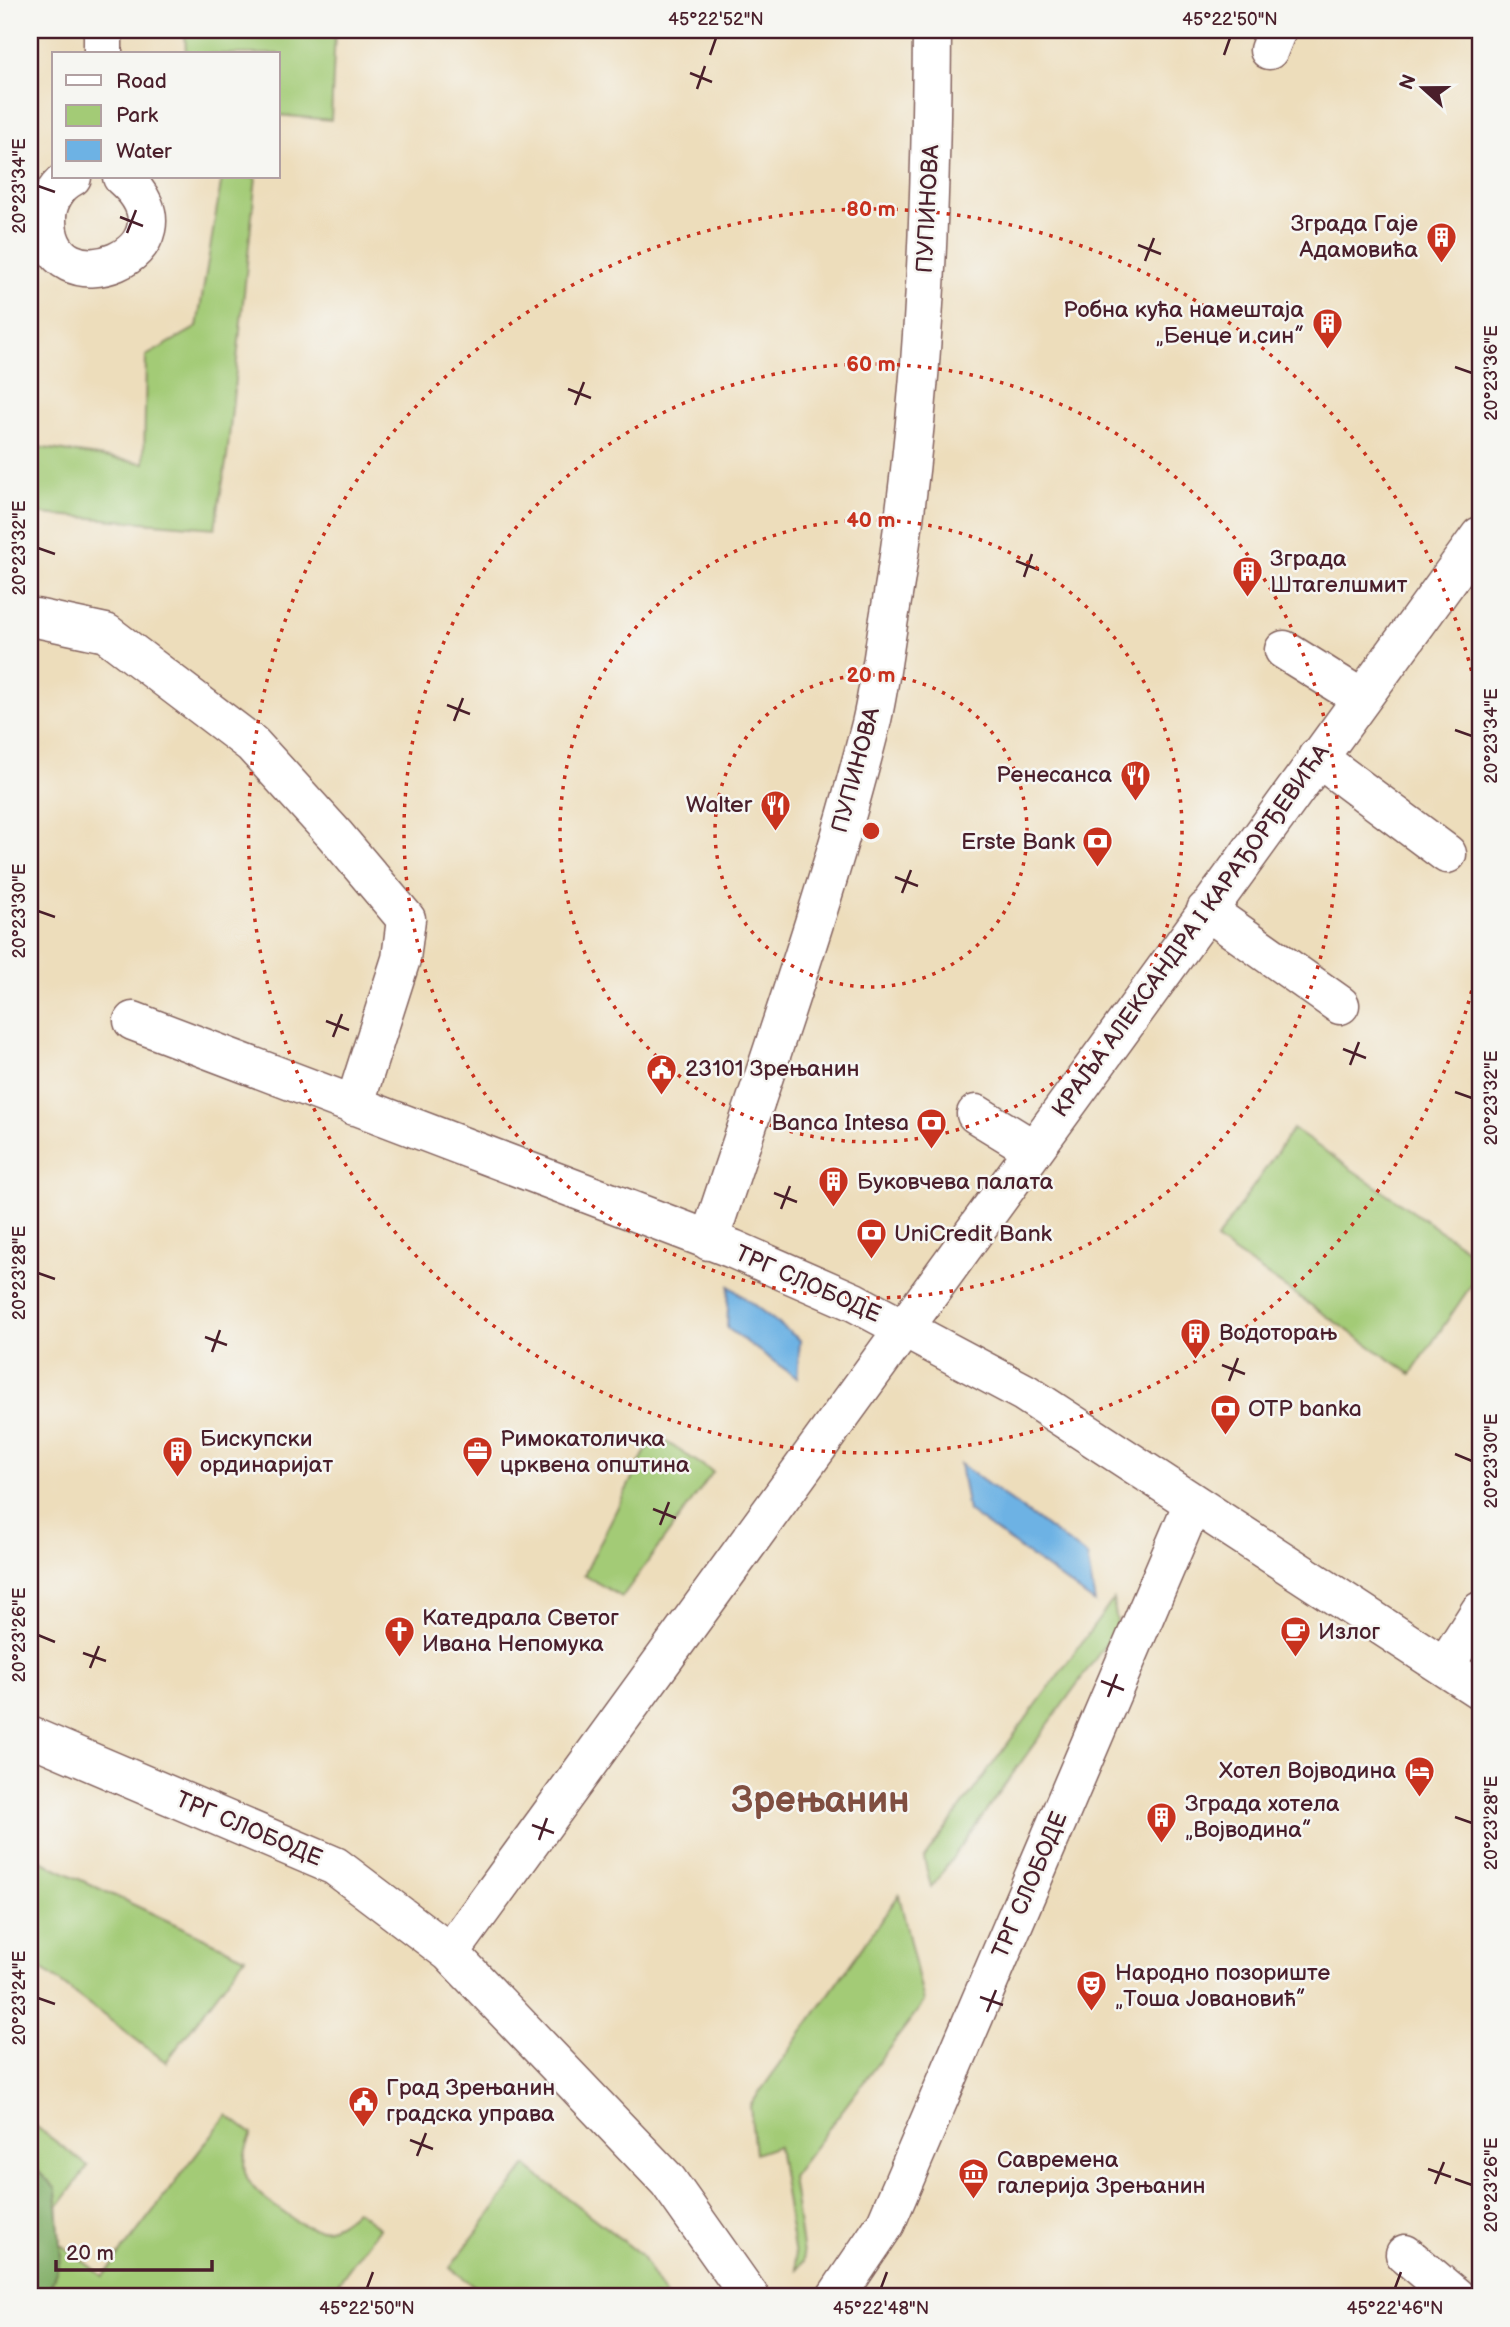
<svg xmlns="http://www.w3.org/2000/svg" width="1510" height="2327" font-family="'Balsamiq Sans',sans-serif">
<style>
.green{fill:#a3cb76;stroke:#767550;stroke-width:2}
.forest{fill:#82af67;stroke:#666749;stroke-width:2}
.water{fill:#6db2e4;stroke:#5c6888;stroke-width:2}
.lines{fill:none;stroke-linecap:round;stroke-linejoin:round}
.minor-casing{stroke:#83625d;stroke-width:41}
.minor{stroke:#fff;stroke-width:38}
.ticks{fill:none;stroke:#4a1f2b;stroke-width:2.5}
.ring{fill:none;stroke:#c8321e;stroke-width:3.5;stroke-dasharray:3.5 7}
.labels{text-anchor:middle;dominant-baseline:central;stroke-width:5;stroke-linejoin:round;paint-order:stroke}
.street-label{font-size:23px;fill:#4a1f2b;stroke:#f6f6f2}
.poi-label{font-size:23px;fill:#4a1f2b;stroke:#f6f6f2;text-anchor:start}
.town-label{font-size:37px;font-weight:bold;fill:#804f41;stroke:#f6f6f2}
.centre{fill:#c8321e;stroke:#f6f6f2;stroke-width:3.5}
.ring-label{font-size:21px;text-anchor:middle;font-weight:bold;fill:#c8321e;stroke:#f6f6f2;stroke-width:5;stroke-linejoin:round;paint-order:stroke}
.neatline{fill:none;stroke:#4a1f2b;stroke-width:2.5}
.ticks-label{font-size:18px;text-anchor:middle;fill:#4a1f2b}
</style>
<rect width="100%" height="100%" fill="#f6f6f2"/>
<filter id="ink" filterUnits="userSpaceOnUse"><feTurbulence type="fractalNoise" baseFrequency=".0143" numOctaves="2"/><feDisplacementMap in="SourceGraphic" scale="14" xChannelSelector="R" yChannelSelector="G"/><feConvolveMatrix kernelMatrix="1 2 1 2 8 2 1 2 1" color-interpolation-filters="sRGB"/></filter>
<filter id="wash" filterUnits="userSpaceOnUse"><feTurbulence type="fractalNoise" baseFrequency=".00686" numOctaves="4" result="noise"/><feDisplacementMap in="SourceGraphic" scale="28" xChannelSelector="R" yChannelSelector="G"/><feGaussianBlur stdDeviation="1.57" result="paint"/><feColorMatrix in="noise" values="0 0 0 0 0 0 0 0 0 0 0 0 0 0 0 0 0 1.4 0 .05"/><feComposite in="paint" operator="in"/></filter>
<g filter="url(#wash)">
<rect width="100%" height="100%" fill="#edddbb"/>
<path class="green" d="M185,30H335L331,120L278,115V54H186Z
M222,177H256L227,457L215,528L30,513V446L144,463L146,356L197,327Z
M1293,1129L1480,1258V1272L1411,1374L1216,1240Z
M654,1434L713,1472L622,1597L584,1575Z
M1113,1600L1118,1627L931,1888L924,1858Z
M30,1856L245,1957L166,2062L30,1960Z
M899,1895L924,2002L792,2177L804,2261L797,2269L778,2146L755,2154L750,2106Z
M227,2115L252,2134C234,2173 248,2187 280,2210C310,2233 327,2238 356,2210L379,2228L328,2297H30V2122L88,2166L41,2230L103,2276Z
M526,2166L640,2254L666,2297H489L450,2268Z"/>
<path class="forest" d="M30,2163L56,2189L61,2257L47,2297H30Z"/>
<path class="water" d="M729,1286L800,1340L797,1378L727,1328Z
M960,1464L1087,1556L1095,1603L968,1511Z"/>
</g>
<g filter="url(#ink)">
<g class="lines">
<defs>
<path id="minor" d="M1269,50L1277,30
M103,54V30
M72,177C58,184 48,200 47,216C44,316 208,252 122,177
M30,620L36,618L106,633L252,744L335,835L406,919L401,959L354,1106
M1284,650L1361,698
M1317,757L1447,854
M1206,910L1340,1005
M133,1021L733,1249L854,1302L1025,1393L1480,1690
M976,1114L1033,1149
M709,1241C765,1070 827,899 871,724C880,686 884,646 891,607C923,417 931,222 932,30
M1445,1666L1480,1611
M30,1736L335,1866L450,1953L668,2181L750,2297
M450,1953L1480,536
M1405,2254L1456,2297
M836,2297L886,2223L1193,1503"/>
</defs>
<use href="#minor" class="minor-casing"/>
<use href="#minor" class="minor"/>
</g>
</g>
<path class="ticks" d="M710,55L716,38M1224,55L1230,38M690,73L712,82M697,89L705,66M38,186L55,192M120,217L143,226M127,233L136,210M1138,245L1161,254M1145,261L1154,238M1455,367L1472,373M568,389L591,398M575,405L584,382M38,548L55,554M1016,561L1039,570M1024,577L1032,554M447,705L470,714M454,721L463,698M1455,730L1472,736M895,877L918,886M902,893L911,870M38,911L55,917M326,1021L349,1030M333,1037L342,1014M1343,1049L1366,1058M1350,1065L1359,1042M1455,1092L1472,1098M774,1193L797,1202M781,1209L790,1186M38,1273L55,1279M205,1337L227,1345M212,1352L220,1330M1222,1365L1245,1374M1229,1381L1238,1358M1455,1454L1472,1461M653,1509L676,1518M660,1525L669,1502M38,1635L55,1642M83,1653L106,1661M90,1668L99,1646M1101,1681L1124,1690M1108,1697L1117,1674M1455,1817L1472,1823M532,1825L554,1833M539,1840L547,1818M980,1997L1003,2005M38,1998L55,2004M987,2012L996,1990M410,2140L433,2149M417,2156L426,2133M1428,2169L1451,2177M1455,2179L1472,2185M1435,2184L1444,2162M367,2288L373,2272M881,2288L887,2272M1395,2288L1401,2272"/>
<g class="ring">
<circle cx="871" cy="831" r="156"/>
<circle cx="871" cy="831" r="311"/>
<circle cx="871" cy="831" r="467"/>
<path d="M1479 960A622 622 0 1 1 1479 702"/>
</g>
<defs>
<symbol id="building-pin" viewBox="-11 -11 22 30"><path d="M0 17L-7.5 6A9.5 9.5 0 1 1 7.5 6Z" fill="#c8321e" stroke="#f6f6f2"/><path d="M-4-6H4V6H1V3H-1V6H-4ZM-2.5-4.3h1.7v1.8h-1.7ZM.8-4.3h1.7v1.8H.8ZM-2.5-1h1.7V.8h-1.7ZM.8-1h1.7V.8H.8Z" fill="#fff"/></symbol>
<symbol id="restaurant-pin" viewBox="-11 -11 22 30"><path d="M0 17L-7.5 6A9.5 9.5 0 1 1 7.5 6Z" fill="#c8321e" stroke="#f6f6f2"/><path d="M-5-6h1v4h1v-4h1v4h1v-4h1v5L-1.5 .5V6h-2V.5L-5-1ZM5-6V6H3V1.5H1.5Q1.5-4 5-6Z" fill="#fff"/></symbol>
<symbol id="bank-pin" viewBox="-11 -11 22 30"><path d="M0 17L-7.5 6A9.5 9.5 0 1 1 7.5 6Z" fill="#c8321e" stroke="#f6f6f2"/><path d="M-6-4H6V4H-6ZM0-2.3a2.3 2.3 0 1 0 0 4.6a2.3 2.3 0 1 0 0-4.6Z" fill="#fff"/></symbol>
<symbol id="civic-pin" viewBox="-11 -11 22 30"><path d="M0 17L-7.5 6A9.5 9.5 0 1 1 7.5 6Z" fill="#c8321e" stroke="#f6f6f2"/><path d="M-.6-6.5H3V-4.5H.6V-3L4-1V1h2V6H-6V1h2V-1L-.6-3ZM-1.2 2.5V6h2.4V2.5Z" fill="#fff"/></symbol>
<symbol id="office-pin" viewBox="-11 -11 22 30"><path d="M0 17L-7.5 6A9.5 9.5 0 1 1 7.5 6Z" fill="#c8321e" stroke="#f6f6f2"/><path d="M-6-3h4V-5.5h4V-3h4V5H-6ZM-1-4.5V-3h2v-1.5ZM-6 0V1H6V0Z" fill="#fff"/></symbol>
<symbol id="church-pin" viewBox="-11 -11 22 30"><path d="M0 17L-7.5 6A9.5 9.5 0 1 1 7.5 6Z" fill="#c8321e" stroke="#f6f6f2"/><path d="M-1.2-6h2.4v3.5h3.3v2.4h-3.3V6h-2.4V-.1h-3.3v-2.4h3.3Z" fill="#fff"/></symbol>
<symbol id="cafe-pin" viewBox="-11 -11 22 30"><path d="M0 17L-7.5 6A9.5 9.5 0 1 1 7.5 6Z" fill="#c8321e" stroke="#f6f6f2"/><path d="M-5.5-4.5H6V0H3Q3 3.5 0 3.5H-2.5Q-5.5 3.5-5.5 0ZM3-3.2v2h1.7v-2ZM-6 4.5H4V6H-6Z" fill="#fff"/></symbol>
<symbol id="hotel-pin" viewBox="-11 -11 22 30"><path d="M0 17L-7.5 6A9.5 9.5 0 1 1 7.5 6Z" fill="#c8321e" stroke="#f6f6f2"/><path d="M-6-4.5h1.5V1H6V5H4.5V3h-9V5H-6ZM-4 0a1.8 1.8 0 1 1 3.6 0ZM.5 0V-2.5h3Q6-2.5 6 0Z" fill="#fff"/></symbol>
<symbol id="theatre-pin" viewBox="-11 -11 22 30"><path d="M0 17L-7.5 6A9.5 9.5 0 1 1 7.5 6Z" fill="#c8321e" stroke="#f6f6f2"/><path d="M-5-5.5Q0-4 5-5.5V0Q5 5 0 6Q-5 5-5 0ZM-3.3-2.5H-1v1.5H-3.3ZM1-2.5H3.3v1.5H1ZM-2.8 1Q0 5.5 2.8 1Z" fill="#fff"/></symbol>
<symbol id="museum-pin" viewBox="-11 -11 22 30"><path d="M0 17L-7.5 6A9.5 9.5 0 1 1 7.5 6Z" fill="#c8321e" stroke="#f6f6f2"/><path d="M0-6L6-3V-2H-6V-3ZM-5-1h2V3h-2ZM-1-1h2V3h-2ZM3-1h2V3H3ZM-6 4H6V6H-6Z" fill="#fff"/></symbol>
</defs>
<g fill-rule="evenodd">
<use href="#building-pin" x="1424" y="220" width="35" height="47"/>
<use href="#building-pin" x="1310" y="306" width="35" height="47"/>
<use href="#building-pin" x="1230" y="554" width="35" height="47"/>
<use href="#restaurant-pin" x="1118" y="758" width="35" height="47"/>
<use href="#restaurant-pin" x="758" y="788" width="35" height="47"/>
<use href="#bank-pin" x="1080" y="824" width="35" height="47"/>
<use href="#civic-pin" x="644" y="1052" width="35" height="47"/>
<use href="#bank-pin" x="914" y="1106" width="35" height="47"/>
<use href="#building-pin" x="816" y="1164" width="35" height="47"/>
<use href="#bank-pin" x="854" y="1216" width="35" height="47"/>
<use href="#building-pin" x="1178" y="1316" width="35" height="47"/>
<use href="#bank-pin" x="1208" y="1392" width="35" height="47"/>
<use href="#building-pin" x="160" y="1434" width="35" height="47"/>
<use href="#office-pin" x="460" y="1434" width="35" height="47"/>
<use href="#church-pin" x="382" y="1614" width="35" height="47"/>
<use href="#cafe-pin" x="1278" y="1614" width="35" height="47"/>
<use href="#hotel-pin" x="1402" y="1754" width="35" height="47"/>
<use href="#building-pin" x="1144" y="1800" width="35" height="47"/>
<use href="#theatre-pin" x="1074" y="1968" width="35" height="47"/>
<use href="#civic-pin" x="346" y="2084" width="35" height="47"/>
<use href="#museum-pin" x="956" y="2156" width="35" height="47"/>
</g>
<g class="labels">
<g class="street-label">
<text transform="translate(928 209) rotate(-87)">ПУПИНОВА</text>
<text transform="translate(856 770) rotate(-75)">ПУПИНОВА</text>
<text transform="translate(1191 931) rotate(-54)">КРАЉА АЛЕКСАНДРА I КАРАЂОРЂЕВИЋА</text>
<text transform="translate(808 1284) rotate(24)">ТРГ СЛОБОДЕ</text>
<text transform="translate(249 1829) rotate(23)">ТРГ СЛОБОДЕ</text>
<text transform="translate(1030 1885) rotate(-67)">ТРГ СЛОБОДЕ</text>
</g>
<g class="poi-label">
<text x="1418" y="224" text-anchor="end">Зграда Гаје<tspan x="1418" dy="26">Адамовића</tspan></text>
<text x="1304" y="310" text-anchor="end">Робна кућа намештаја<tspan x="1304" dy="26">„Бенце и син”</tspan></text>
<text x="1270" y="559">Зграда<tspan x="1270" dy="26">Штагелшмит</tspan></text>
<text x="1112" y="775" text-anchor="end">Ренесанса</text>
<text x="752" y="805" text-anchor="end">Walter</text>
<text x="1075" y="842" text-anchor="end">Erste Bank</text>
<text x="685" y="1069">23101 Зрењанин</text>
<text x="909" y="1123" text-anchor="end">Banca Intesa</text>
<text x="857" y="1182">Буковчева палата</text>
<text x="894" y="1234">UniCredit Bank</text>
<text x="1219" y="1333">Водоторањ</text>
<text x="1248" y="1409">OTP banka</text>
<text x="200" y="1439">Бискупски<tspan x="200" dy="26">ординаријат</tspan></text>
<text x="500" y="1439">Римокатоличка<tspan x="500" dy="26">црквена општина</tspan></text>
<text x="422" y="1618">Катедрала Светог<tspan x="422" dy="26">Ивана Непомука</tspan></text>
<text x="1318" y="1632">Излог</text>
<text x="1396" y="1771" text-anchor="end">Хотел Војводина</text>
<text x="1185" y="1804">Зграда хотела<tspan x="1185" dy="26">„Војводина”</tspan></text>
<text x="1115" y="1973">Народно позориште<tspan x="1115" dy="26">„Тоша Јовановић”</tspan></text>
<text x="386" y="2088">Град Зрењанин<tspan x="386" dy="26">градска управа</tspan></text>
<text x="997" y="2160">Савремена<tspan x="997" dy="26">галерија Зрењанин</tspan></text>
</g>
<g class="town-label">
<text x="820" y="1801">Зрењанин</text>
</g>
</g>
<circle cx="871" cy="831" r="10" class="centre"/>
<g class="ring-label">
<text x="871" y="216">80 m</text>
<text x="871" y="371">60 m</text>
<text x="871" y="527">40 m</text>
<text x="871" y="682">20 m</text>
</g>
<rect width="1510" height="2327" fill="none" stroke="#f6f6f2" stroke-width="77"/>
<rect x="52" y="52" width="228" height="126" fill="#f6f6f2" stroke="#b1a0a2" stroke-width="2"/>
<rect x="66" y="75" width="35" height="10" fill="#ffffff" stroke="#b1a0a2" stroke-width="2"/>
<text x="116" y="88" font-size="21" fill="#4a1f2b">Road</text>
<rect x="66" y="105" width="35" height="21" fill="#a3cb76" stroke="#b1a0a2" stroke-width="2"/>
<text x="116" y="122" font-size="21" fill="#4a1f2b">Park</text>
<rect x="66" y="140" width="35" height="21" fill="#6db2e4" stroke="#b1a0a2" stroke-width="2"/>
<text x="116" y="158" font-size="21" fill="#4a1f2b">Water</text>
<g transform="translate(1423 88) rotate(291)" stroke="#f6f6f2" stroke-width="5" paint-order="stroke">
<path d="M0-5L12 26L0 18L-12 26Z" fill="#4a1f2b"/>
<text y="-10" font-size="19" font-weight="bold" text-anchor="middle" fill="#4a1f2b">N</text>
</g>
<path d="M56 2260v10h156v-10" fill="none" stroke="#4a1f2b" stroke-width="3.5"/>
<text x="66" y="2260" font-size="21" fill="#4a1f2b" stroke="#f6f6f2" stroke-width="5" paint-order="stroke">20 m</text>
<rect x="38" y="38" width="1434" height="2250" class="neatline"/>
<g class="ticks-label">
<text x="716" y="25">45°22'52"N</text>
<text x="1230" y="25">45°22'50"N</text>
<text transform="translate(19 186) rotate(-90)" y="6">20°23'34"E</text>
<text transform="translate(1491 373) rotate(-90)" y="6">20°23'36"E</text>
<text transform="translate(19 548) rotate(-90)" y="6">20°23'32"E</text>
<text transform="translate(1491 736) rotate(-90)" y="6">20°23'34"E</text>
<text transform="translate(19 911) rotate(-90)" y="6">20°23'30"E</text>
<text transform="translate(1491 1098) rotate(-90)" y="6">20°23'32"E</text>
<text transform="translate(19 1273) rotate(-90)" y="6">20°23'28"E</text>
<text transform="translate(1491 1461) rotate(-90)" y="6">20°23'30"E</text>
<text transform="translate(19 1635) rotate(-90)" y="6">20°23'26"E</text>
<text transform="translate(1491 1823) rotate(-90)" y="6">20°23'28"E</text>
<text transform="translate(19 1998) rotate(-90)" y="6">20°23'24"E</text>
<text transform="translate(1491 2185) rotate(-90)" y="6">20°23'26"E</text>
<text x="367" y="2314">45°22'50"N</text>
<text x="881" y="2314">45°22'48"N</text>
<text x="1395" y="2314">45°22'46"N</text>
</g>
</svg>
